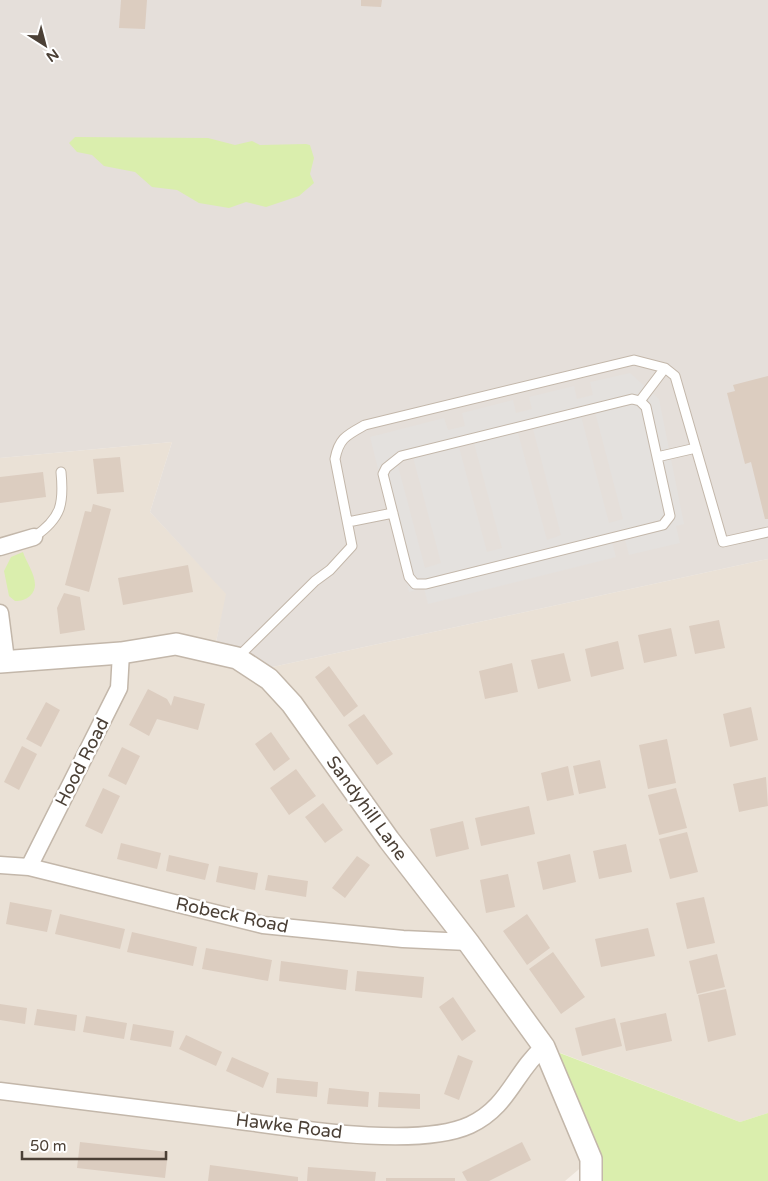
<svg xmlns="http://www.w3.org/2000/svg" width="768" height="1181" font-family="'Varela Round',sans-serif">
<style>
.residential{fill:#eae1d6}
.industrial{fill:#e5dfda}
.green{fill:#daeead}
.parking{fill:#e4e1de;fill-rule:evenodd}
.building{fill:#dccdc0}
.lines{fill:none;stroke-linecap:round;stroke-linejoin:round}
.service-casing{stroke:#c3b7aa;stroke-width:11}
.minor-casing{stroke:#c3b7aa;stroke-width:19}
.tertiary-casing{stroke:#c3b7aa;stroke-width:24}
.service{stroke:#fff;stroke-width:9}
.minor{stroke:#fff;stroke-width:16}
.tertiary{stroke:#fff;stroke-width:21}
.labels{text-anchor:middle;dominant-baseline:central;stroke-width:5;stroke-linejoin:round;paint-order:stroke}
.street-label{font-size:18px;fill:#4b4036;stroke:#fff}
</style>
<rect width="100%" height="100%" fill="#f6f0e9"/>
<path class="residential" d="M172,442L150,512L227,594L216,642L254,671L768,559V1113L740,1122L545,1047L591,1159L565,1181H0V458Z"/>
<path class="industrial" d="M0,0H768V559L254,671L216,642L226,594L150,512L172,442L0,458Z"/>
<path class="green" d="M75,137L208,138L235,145L252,141L260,145L306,144L310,145L314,158L310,174L314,183L299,196L266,207L246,202L229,208L199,203L177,190L152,187L135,172L104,166L92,155L77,152L69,143Z
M23,552C27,565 43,584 30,596C25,600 21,601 15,601L9,596L4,571L11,557Z
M544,1047L740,1122L768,1113V1181H588Z"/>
<path class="parking" d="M630,373L659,399L684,524L676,526L680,543L629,555L625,539L612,542L616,557L428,604L424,588L409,592L370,437L444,418L448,430L465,426L462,413L513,400L516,413L532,409L529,397L574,386L577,399L593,395L590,382ZM595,412L623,519L609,523L581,416ZM533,429L561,535L547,540L518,433ZM474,443L502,548L487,552L459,447ZM413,457L441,563L425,568L397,462Z"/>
<path class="building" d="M121,0H147L145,29L119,28Z
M361,0H382L381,7L361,6Z
M768,376V519H765L751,462L745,464L727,393L735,391L733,385Z
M120,457L124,492L97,494L93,459Z
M43,472L46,497L0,503V477Z
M93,504L111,509L89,592L65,585L85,511L91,512Z
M188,565L193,592L123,605L118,578Z
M64,593L80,597L85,630L60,634L57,608Z
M719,620L725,648L695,654L689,626Z
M671,628L677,656L644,663L638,635Z
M618,641L624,669L591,677L585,649Z
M564,653L571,681L538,689L531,660Z
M512,663L518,692L485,699L479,671Z
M329,666L358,706L344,717L315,677Z
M148,689L167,699L171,706L174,696L205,704L198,730L157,719L149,736L129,725Z
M46,702L60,710L41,747L26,739Z
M751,707L758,740L730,747L723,714Z
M364,714L393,754L377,765L348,725Z
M271,732L290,759L274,771L255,744Z
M667,739L676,783L648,789L639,745Z
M22,746L37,754L19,790L4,782Z
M122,747L140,756L126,785L108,776Z
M600,760L606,788L579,794L573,766Z
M568,766L574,795L547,801L541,773Z
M296,769L316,796L289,815L270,788Z
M766,777L768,806L739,812L733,784Z
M103,788L120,796L102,834L85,826Z
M676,788L687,828L659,835L648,795Z
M323,803L343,830L325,843L305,817Z
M529,806L535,834L481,846L475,818Z
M463,821L469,849L436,857L430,829Z
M687,832L698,872L670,879L659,839Z
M121,843L161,853L157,869L117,859Z
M626,844L632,872L599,879L593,851Z
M570,854L576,882L543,890L537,862Z
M169,855L209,864L205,880L166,871Z
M357,856L370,865L345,898L332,888Z
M219,866L258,873L255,890L216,882Z
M508,874L515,907L486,913L480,880Z
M268,875L308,881L306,897L265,890Z
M704,897L715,943L687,949L676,903Z
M10,902L52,910L47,932L6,924Z
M60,914L125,929L120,949L55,934Z
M527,914L550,948L527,965L503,931Z
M648,928L655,956L601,967L595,939Z
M132,932L197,947L193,966L127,952Z
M206,948L272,960L268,981L202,969Z
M553,952L585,997L561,1014L529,969Z
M717,954L725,987L697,994L689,961Z
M281,961L348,970L346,990L279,981Z
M357,971L424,977L422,998L355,991Z
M726,989L736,1035L708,1042L698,995Z
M453,997L476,1031L462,1041L439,1007Z
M0,1004L27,1008L25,1024L0,1020Z
M37,1009L77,1015L75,1031L34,1025Z
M666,1013L672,1041L626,1051L620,1023Z
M86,1016L127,1023L124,1039L83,1032Z
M615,1018L622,1046L582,1056L575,1028Z
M133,1024L174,1031L171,1047L130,1040Z
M186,1035L222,1052L216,1066L179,1049Z
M458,1055L473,1061L459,1100L444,1094Z
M232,1057L269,1073L263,1088L226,1071Z
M277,1078L318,1082L317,1097L276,1093Z
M329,1088L369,1092L368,1107L327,1104Z
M379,1092L420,1094V1109L378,1107Z
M80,1142L168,1152L165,1178L77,1168Z
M522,1142L531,1160L489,1181H467L462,1172Z
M210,1165L298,1177V1181H208Z
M308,1167L376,1172L375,1181H307Z
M386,1178H455V1181H386Z"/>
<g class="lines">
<defs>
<path id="service" d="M632,399L640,401L646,407L670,516L663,525L426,584H415L409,577L383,474L386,468L401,456Z
M640,401L665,368
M657,457L696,448
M348,522L393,513
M34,537C62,518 64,503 61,472
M237,658L315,581L330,570L352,546L335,459C339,438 347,435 365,425L634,360L665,368L675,376L723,542L768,532"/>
<path id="minor" d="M0,547L34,537
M0,613L6,660
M0,865L29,867L263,925L403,939L468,942
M29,867L119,688L121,653
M0,1091C75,1100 150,1110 226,1119C287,1127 415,1150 470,1125C509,1107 515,1071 544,1047"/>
<path id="tertiary" d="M0,662L121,653L176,644L237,658L269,679L292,704L389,840L468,942L544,1047L591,1159V1181"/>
</defs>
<use href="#service" class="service-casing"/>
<use href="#minor" class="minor-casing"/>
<use href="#tertiary" class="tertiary-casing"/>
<use href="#service" class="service"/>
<use href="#minor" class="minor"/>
<use href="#tertiary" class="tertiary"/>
</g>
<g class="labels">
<g class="street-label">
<text transform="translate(82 762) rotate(-63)">Hood Road</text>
<text transform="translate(367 808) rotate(54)">Sandyhill Lane</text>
<text transform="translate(232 915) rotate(12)">Robeck Road</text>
<text transform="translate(289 1126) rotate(7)">Hawke Road</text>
</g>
</g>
<g transform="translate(45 45) rotate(144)" stroke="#ffffff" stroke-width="4" paint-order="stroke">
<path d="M0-4L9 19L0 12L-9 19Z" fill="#4b4036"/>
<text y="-8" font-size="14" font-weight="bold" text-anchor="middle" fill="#4b4036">N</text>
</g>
<path d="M22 1151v8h144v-8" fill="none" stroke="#4b4036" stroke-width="2.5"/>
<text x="30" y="1151" font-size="15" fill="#4b4036" stroke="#ffffff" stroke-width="4" paint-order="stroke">50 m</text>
</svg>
